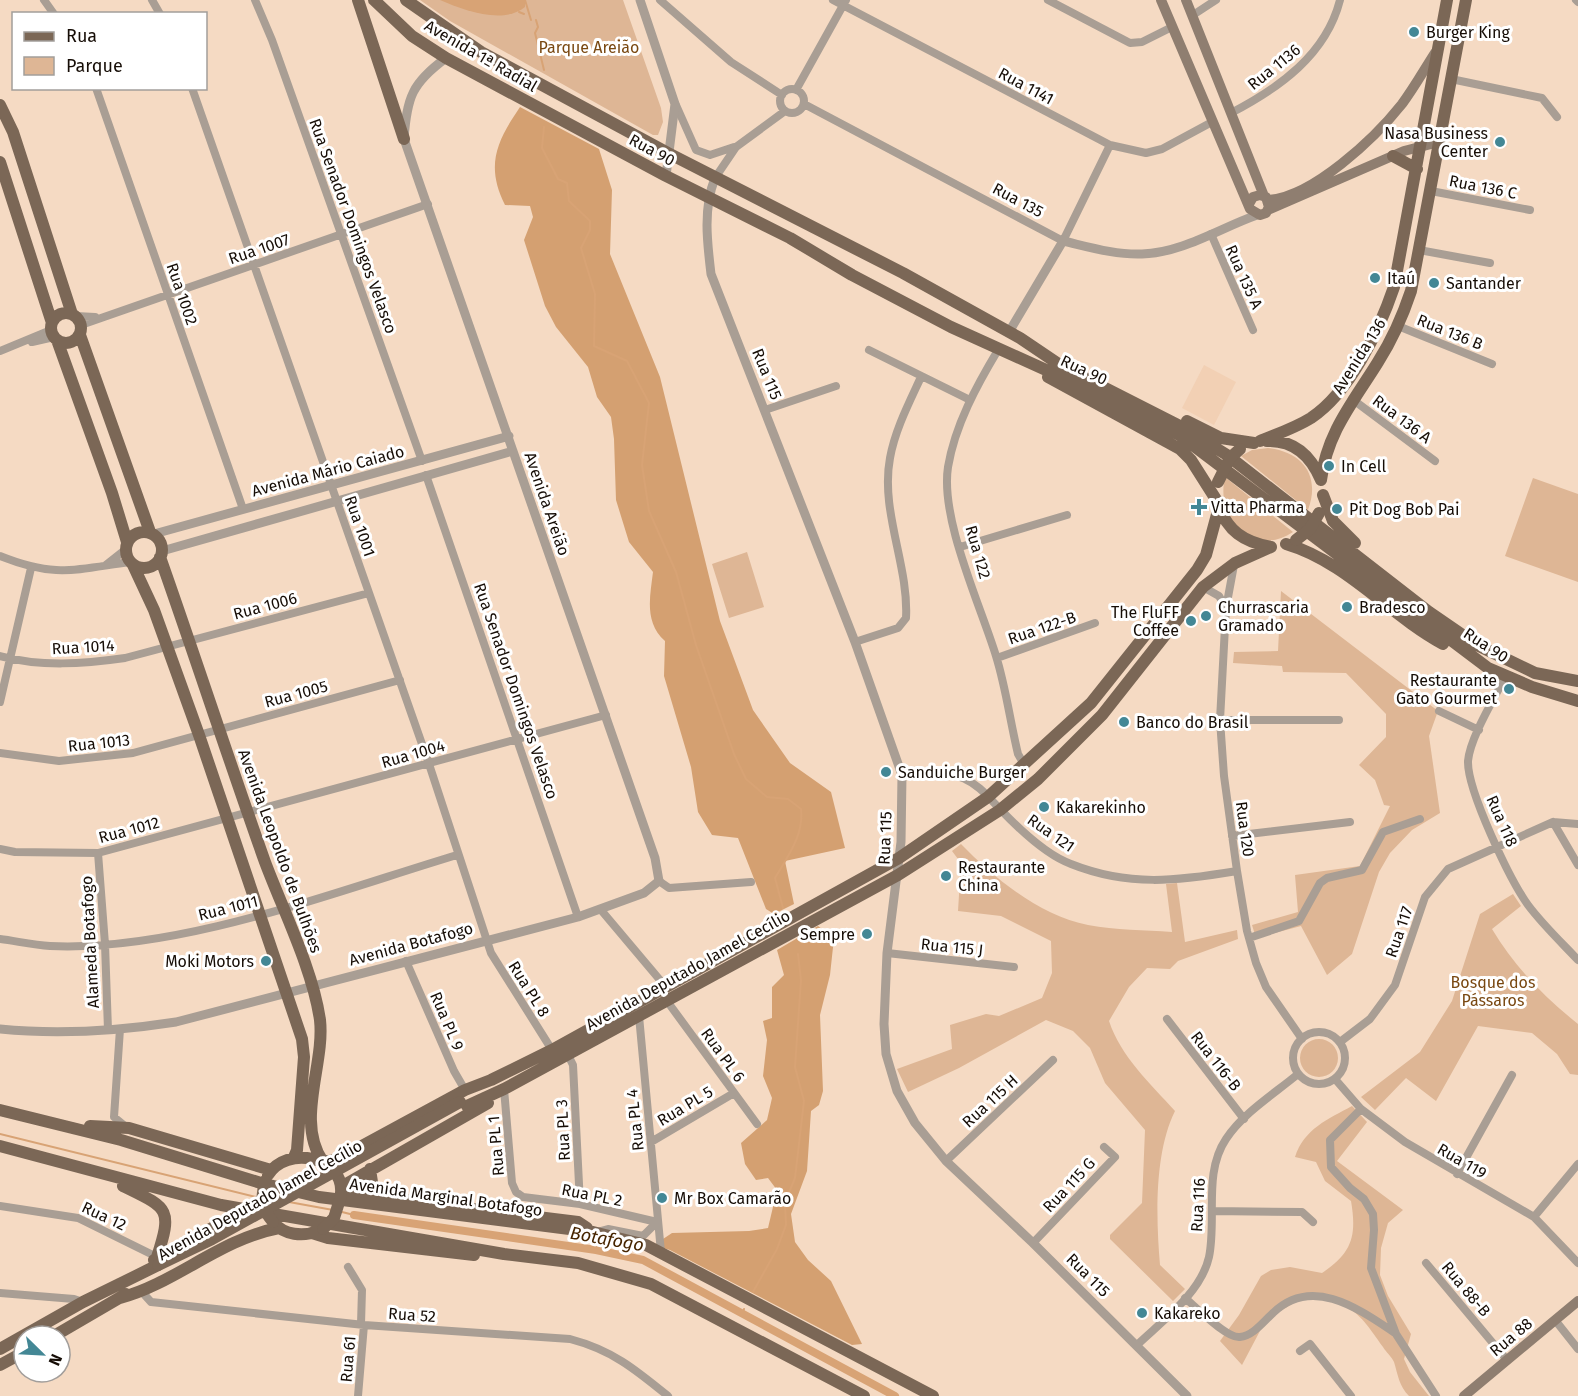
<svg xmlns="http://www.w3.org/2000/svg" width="1578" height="1396" font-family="'Fira Sans',sans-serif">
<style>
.built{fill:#f2d0b4}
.green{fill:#deb695}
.forest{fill:#d4a071}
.water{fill:#d8a375}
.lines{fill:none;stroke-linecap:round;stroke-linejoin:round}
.stream{stroke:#d8a375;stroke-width:2}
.canal{stroke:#d8a375;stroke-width:8}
.minor{stroke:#a99e94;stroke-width:8}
.tertiary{stroke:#a99e94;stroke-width:9}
.secondary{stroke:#8f7e70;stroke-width:10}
.primary{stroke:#7b6756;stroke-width:12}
.primary-bridge{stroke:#7b6756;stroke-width:12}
.poi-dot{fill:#438795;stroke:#fff;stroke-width:2}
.labels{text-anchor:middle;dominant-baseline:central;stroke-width:6;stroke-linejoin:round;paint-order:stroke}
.poi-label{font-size:16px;fill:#160d06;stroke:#fff;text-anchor:start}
.park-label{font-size:16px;fill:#794811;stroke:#fff}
.street-label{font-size:16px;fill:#160d06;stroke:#fff}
.water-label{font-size:18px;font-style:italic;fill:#472500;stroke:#fff}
</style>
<rect width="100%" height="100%" fill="#f5dac3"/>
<path class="built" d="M1204,365L1236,382L1214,425L1182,408Z"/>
<path class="green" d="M420,0H623L661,108L663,122L658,135H653L450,21Z
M1268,448C1302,452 1321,475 1308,510L1241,456L1252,450Z
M1225,477L1293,532C1252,559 1215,519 1225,477Z
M1533,478L1578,494V582L1505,556Z
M747,552L764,607L729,618L712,564Z
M1281,591L1438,711L1429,736L1440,813L1412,830L1390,853L1379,872L1352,954L1327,975L1301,926L1256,938L1252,925L1298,912L1295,875L1360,866L1390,806L1384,805L1375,780L1359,765L1386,737V714L1346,673L1283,672L1282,666L1233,663L1234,652L1278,651Z
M961,844C994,878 1040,916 1088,925C1116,930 1144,930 1172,932L1166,884L1177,883L1185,942L1237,930L1238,939L1178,961L1170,969L1147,968L1129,987L1109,1021C1121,1057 1150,1083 1175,1111C1154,1153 1156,1219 1160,1265L1185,1289L1173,1301L1110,1239V1235L1142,1203L1145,1130L1105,1083L1090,1048L1073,1031L1046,1020L959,1068L908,1092L897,1069L952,1049L950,1025L986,1014L999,1016L1042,998L1052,973L1051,941L1001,916L958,911L961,863L952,851Z
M1513,894L1521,906L1492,929C1515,967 1543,996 1578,1024V1075L1570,1074L1557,1054L1532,1033L1478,1026L1436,1101L1406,1078L1375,1110L1361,1097L1420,1052L1452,1001L1480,914Z
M1300 1058a19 19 0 1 1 38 0a19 19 0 1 1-38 0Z
M1352,1106L1367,1122L1337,1161L1403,1210L1388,1223L1381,1248L1380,1275L1388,1296L1411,1334L1404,1359L1410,1372L1429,1396H1409C1399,1386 1398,1375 1394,1362C1392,1357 1386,1352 1383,1347C1356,1308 1352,1304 1304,1297L1272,1316L1261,1329L1242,1365L1220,1341L1239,1315L1261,1276L1271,1270L1290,1267L1322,1273C1352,1253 1357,1236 1351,1201L1325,1181L1316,1162L1295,1157C1304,1129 1328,1119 1352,1106Z"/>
<path class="forest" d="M520,107L599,149L612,190L610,254L660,377L720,621L753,710L790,763L831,792L845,848L785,861L794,904L774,914L766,909L738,838L712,835L698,812L691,767L664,676L665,641C644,622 650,597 653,572L629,542L616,500L614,439L611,417L597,397L588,367L556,327L545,306L524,240L533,217L530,206L505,205C485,165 497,141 520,107Z
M818,926L834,938L830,975L820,1015L823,1091L819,1105L811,1111L807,1171L791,1214L795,1242L808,1260L831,1281L862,1344L852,1345L670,1250L654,1245L672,1233L749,1231L768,1228L777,1190L768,1178L756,1180L745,1164L741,1143L767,1120L772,1098L763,1076L767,1040L763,1021L772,1018V987L784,975L777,950Z"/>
<path class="water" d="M440,0H525V7C503,25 463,10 440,0Z"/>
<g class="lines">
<path class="stream" d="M525,0L531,20
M519,12L524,14
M536,20L538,27L535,33L544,70
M544,127L542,148L558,179L567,183L569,201L590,221V230L581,248L595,294L594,346L627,361L649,403L642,465L649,511L676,572L696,645L734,754L746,779L767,797L788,799L801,809C804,835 788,856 775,878L783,908
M0,1134L256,1197
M289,1202L333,1210
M342,1212L354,1215
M753,1292L777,1249L786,1225L785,1202L795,1178L804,1101L795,1067L801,980L798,954
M743,1312L744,1309"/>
<path class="canal" d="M354,1215L596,1250L643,1260L895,1396"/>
<path class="minor" d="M44,0L54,14
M152,0L160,14
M255,0L272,40L422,461
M660,0L731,62L782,95
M833,0L1110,145L1146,153L1162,149L1212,122
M1048,0L1130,43L1142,42L1172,27
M1576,0L1578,2
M1193,15L1216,0
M1451,79L1542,98L1557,117
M96,88L243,509
M192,88L429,764L491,953L552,1050
M780 101a12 12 0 1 1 24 0a12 12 0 1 1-24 0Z
M796,90L846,0
M804,104L1063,241L1110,145
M676,105L696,150L710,155L734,147
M1231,113C1279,88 1326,55 1340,0
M715,178L736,147L785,111
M1431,191L1530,210
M1211,234L1253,330
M1419,250L1490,263
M76,316L95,317
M81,325L428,204
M1398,326L1492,364
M32,342L54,337
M869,350L970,400
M998,350C977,385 955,425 948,467C940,519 980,604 996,656C1006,688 1010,721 1018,754L1025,766
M0,351L51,330
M1352,399L1435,461
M765,410L836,386
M426,475L578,917
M960,547L1067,515
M0,556C55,578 73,570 129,562
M106,565L125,550
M1234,565L1226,608L1220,720L1224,776L1237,871L1247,931L1256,963L1266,987L1302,1039
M1203,587L1219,596L1226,608
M855,642L898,628L906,618C909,566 880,511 890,458C895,430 909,403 921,377
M0,656C41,667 83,664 125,658L369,593
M997,658L1095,623
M1505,677C1494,699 1470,738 1468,761C1467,790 1510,880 1528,905C1543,925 1561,942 1578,960
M0,702L31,568
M1439,711L1479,730
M1220,720H1339
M0,753L59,761L133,753L400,680
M902,775C922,773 946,770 965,779C979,785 988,797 999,808C1017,827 1046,855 1071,864C1129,887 1177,881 1237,871
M1553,822L1578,865
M1232,836L1350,822
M0,849L15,852L98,853L606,715
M98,853L105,944L108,1030
M659,881L669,888L751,882
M601,910L665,986
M1249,938L1299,921L1320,883L1327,878L1362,870L1383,832L1420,819
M0,939C16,941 33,945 50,946C178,952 334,892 457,855
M887,953L1014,967
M406,961L454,1071L465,1090
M667,1001L757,1124
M639,1016L661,1252
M1167,1019L1244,1119
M120,1029L114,1117L125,1126
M1293 1058a26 26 0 1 1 52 0a26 26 0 1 1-52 0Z
M1340,1042L1370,1019L1395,985L1425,897L1448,869L1553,822L1578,824
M568,1055L573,1065L580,1204
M1335,1079L1361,1109L1405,1142L1534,1217L1578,1263
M504,1089L512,1183L516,1192L523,1197L580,1204L657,1222
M1361,1109L1330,1140L1331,1167L1350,1188L1364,1199L1373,1214L1374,1230L1371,1268L1396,1334L1436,1396
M651,1142L734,1093
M946,1161L1053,1060
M1457,1174L1512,1075
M0,1206L78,1218L157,1257
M1212,1211L1302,1212L1313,1222
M1534,1217L1578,1164
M597,1232L608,1229L643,1236L657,1222
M1033,1243L1115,1157L1104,1147
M1426,1263L1507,1360
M348,1267L362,1290L361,1324
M142,1292L151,1302L364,1325L570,1339C612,1350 635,1369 668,1396
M0,1293L74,1299L83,1302
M1185,1298C1196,1307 1227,1339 1240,1337C1253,1336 1264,1321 1273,1313C1312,1275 1359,1309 1395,1333
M1555,1320L1578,1349
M1137,1345C1162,1321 1201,1293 1209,1257C1217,1219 1203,1173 1226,1139C1243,1113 1274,1094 1298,1074
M1300,1351L1310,1344L1351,1396
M358,1396L364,1325"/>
<path class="tertiary" d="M640,0L675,104L666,176
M715,178C703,208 707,241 711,274L855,642L902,775L901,842L887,953L884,1024L886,1054L897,1091L915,1123L946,1161L1033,1243L1187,1396
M1009,332L1063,241C1089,247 1115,255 1142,254C1182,253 1220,228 1257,215
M154,534L509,436
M162,551L513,451
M0,1029C59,1035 118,1031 176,1022L578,917L644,893L659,881L655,858L404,139C407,97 412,83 446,58"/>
<path class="secondary" d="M1161,0L1250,209L1260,215L1266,213L1269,207L1266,197L1260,195L1253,197L1249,204
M1186,0L1264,196
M1268,200C1313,197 1375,138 1402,104C1414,88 1424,70 1435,53
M1268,210L1404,151L1439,142
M1464,1396L1578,1301"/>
<path class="primary" d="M358,0L404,139
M374,0L412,36L446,58L666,176L790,238L852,275L951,327L1077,384L1178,434L1488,668L1532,687L1578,701
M406,0L481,52L668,153L903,273L1020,338L1060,365L1182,427L1227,455L1429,612L1477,645L1535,673L1578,681
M0,105L13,132L72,314
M1393,156L1417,169
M0,162L52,323
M51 328a15 15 0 1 1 30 0a15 15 0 1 1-30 0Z
M80,335L150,532
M57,340L112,493L127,542
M1048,377L1180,449L1191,460L1217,501
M1187,421L1221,438L1254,443
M1260,441C1277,434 1295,428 1311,418C1350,392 1379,331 1394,287L1447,0
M1267,441C1294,440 1311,456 1321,480
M1321,480C1327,432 1354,401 1378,362C1392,340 1403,315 1411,291L1466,0
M1323,495L1333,521L1355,543
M1218,504C1227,531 1244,542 1271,547
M126 550a18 18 0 1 1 36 0a18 18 0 1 1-36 0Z
M1286,544C1347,562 1388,614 1443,644
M160,557C196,659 229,761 265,862C283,910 313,970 320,1020C325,1065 295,1121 323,1162L336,1160L465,1090L491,1080L552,1050L899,858L988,797L1091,703L1197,570L1206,555L1219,507
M133,565L154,610L199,735L302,1039L304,1057L297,1150L294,1157
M467,1106L504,1089L898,875L1000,810L1038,779L1102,715L1203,587L1235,563L1271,547
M0,1110L121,1140L261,1183L319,1197L593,1232L646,1245L933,1396
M90,1126L129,1128L271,1170
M0,1146L221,1205L504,1254L578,1263L651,1284L864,1396
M370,1169L373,1189L379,1196
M268,1175C286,1145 344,1156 341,1193
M123,1186C168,1208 173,1208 157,1257
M341,1187L387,1198L578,1222L587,1228
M341,1187L488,1103
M274,1223C284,1235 303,1237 318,1231
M312,1233L328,1238L474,1255
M154,1260L223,1222
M120,1298C176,1283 220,1239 279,1228
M54,1336L126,1294
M0,1349L83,1302L158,1265
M0,1365L24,1352"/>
<path class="primary-bridge" d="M1218,482L1230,458L1240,449
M1296,540L1310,529L1319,513
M265,1181C261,1200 260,1206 273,1222
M223,1222L260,1201
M323,1229L334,1218L341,1196
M158,1265L212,1239L460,1102"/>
</g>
<g class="poi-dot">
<circle cx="1414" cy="32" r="6"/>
<circle cx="1500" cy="142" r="6"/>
<circle cx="1375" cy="278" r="6"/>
<circle cx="1434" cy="283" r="6"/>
<circle cx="1329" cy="466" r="6"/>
<path d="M1196 498h6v6h6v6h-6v6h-6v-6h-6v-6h6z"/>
<circle cx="1337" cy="509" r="6"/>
<circle cx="1347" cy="607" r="6"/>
<circle cx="1206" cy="616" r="6"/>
<circle cx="1191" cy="621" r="6"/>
<circle cx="1509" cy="689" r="6"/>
<circle cx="1124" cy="722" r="6"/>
<circle cx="886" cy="772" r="6"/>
<circle cx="1044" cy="807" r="6"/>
<circle cx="946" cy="876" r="6"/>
<circle cx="867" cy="934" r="6"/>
<circle cx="266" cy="961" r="6"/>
<circle cx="662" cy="1198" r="6"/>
<circle cx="1142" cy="1313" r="6"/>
</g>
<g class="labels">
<g class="poi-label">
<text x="1426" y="32">Burger King</text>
<text x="1488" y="133" text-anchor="end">Nasa Business<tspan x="1488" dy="18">Center</tspan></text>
<text x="1387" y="278">Itaú</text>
<text x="1446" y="283">Santander</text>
<text x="1341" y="466">In Cell</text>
<text x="1211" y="507">Vitta Pharma</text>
<text x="1349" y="509">Pit Dog Bob Pai</text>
<text x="1218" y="607">Churrascaria<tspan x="1218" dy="18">Gramado</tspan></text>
<text x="1359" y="607">Bradesco</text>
<text x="1179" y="612" text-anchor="end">The FluFF<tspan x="1179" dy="18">Coffee</tspan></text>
<text x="1497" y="680" text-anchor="end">Restaurante<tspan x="1497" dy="18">Gato Gourmet</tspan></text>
<text x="1136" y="722">Banco do Brasil</text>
<text x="898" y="772">Sanduiche Burger</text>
<text x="1056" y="807">Kakarekinho</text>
<text x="958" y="867">Restaurante<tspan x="958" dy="18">China</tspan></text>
<text x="855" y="934" text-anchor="end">Sempre</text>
<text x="254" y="961" text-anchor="end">Moki Motors</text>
<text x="674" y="1198">Mr Box Camarão</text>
<text x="1154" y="1313">Kakareko</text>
</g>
<g class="park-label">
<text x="589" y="47">Parque Areião</text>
<text x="1493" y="982">Bosque dos<tspan x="1493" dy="18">Pássaros</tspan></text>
</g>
<g class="street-label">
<text transform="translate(481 56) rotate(30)">Avenida 1ª Radial</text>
<text transform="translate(1274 67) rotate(-39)">Rua 1136</text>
<text transform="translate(1026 86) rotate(28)">Rua 1141</text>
<text transform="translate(652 150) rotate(28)">Rua 90</text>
<text transform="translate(1483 187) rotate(11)">Rua 136 C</text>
<text transform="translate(1018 200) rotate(28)">Rua 135</text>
<text transform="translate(353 226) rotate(70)">Rua Senador Domingos Velasco</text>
<text transform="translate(259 249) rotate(-19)">Rua 1007</text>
<text transform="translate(1244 277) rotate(66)">Rua 135 A</text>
<text transform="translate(182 294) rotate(71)">Rua 1002</text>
<text transform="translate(1450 332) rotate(22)">Rua 136 B</text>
<text transform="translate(1359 356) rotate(-58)">Avenida 136</text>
<text transform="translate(1084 370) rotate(25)">Rua 90</text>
<text transform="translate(767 374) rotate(68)">Rua 115</text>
<text transform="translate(1402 419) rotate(37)">Rua 136 A</text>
<text transform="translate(328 471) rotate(-15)">Avenida Mário Caiado</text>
<text transform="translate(547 504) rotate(71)">Avenida Areião</text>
<text transform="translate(360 526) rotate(71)">Rua 1001</text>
<text transform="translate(978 552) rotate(74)">Rua 122</text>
<text transform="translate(265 606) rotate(-15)">Rua 1006</text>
<text transform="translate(1042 628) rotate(-19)">Rua 122-B</text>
<text transform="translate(1486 645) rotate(33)">Rua 90</text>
<text transform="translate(83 647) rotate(-3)">Rua 1014</text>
<text transform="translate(516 691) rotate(71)">Rua Senador Domingos Velasco</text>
<text transform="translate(296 694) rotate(-15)">Rua 1005</text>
<text transform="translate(99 743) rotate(-6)">Rua 1013</text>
<text transform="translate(413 754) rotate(-16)">Rua 1004</text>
<text transform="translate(1502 821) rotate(66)">Rua 118</text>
<text transform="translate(1245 829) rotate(82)">Rua 120</text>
<text transform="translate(129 830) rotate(-15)">Rua 1012</text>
<text transform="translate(1051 833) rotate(35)">Rua 121</text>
<text transform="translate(885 838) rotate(-88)">Rua 115</text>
<text transform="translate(280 851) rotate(70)">Avenida Leopoldo de Bulhões</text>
<text transform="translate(228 908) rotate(-14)">Rua 1011</text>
<text transform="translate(1399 932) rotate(-71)">Rua 117</text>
<text transform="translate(90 942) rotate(-93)">Alameda Botafogo</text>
<text transform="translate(411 944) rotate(-15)">Avenida Botafogo</text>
<text transform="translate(952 947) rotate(6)">Rua 115 J</text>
<text transform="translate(688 970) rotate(-29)">Avenida Deputado Jamel Cecílio</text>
<text transform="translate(529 989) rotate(58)">Rua PL 8</text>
<text transform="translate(447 1021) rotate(67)">Rua PL 9</text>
<text transform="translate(723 1055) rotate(54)">Rua PL 6</text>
<text transform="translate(1216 1061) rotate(52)">Rua 116-B</text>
<text transform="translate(990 1101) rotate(-43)">Rua 115 H</text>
<text transform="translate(685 1106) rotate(-31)">Rua PL 5</text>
<text transform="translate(635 1120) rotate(-96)">Rua PL 4</text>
<text transform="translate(563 1130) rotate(-93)">Rua PL 3</text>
<text transform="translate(496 1146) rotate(-95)">Rua PL 1</text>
<text transform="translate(1462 1161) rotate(30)">Rua 119</text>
<text transform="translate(1069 1185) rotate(-47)">Rua 115 G</text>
<text transform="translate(592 1195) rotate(11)">Rua PL 2</text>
<text transform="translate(446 1197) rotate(8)">Avenida Marginal Botafogo</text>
<text transform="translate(260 1200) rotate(-29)">Avenida Deputado Jamel Cecílio</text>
<text transform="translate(1198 1205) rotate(-87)">Rua 116</text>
<text transform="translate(104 1216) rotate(25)">Rua 12</text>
<text transform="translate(1088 1275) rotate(45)">Rua 115</text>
<text transform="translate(1466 1289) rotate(50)">Rua 88-B</text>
<text transform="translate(412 1315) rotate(4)">Rua 52</text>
<text transform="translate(1511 1337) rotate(-40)">Rua 88</text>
<text transform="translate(348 1359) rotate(-85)">Rua 61</text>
</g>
<g class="water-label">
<text transform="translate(607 1239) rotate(10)">Botafogo</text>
</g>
</g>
<rect x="12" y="12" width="195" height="78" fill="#ffffff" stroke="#a29e9b" stroke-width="1.5"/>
<rect x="24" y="32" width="30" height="9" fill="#7b6756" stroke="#a29e9b" stroke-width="1.5"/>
<text x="66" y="42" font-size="18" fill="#160d06">Rua</text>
<rect x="24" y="57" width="30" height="18" fill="#deb695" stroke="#a29e9b" stroke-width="1.5"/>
<text x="66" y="72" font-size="18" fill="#160d06">Parque</text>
<g transform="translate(42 1354) rotate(114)"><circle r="28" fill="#ffffff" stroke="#a29e9b" stroke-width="1.5"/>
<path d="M0-4.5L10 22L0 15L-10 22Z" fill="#438795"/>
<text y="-9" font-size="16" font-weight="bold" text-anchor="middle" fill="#160d06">N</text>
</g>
</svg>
